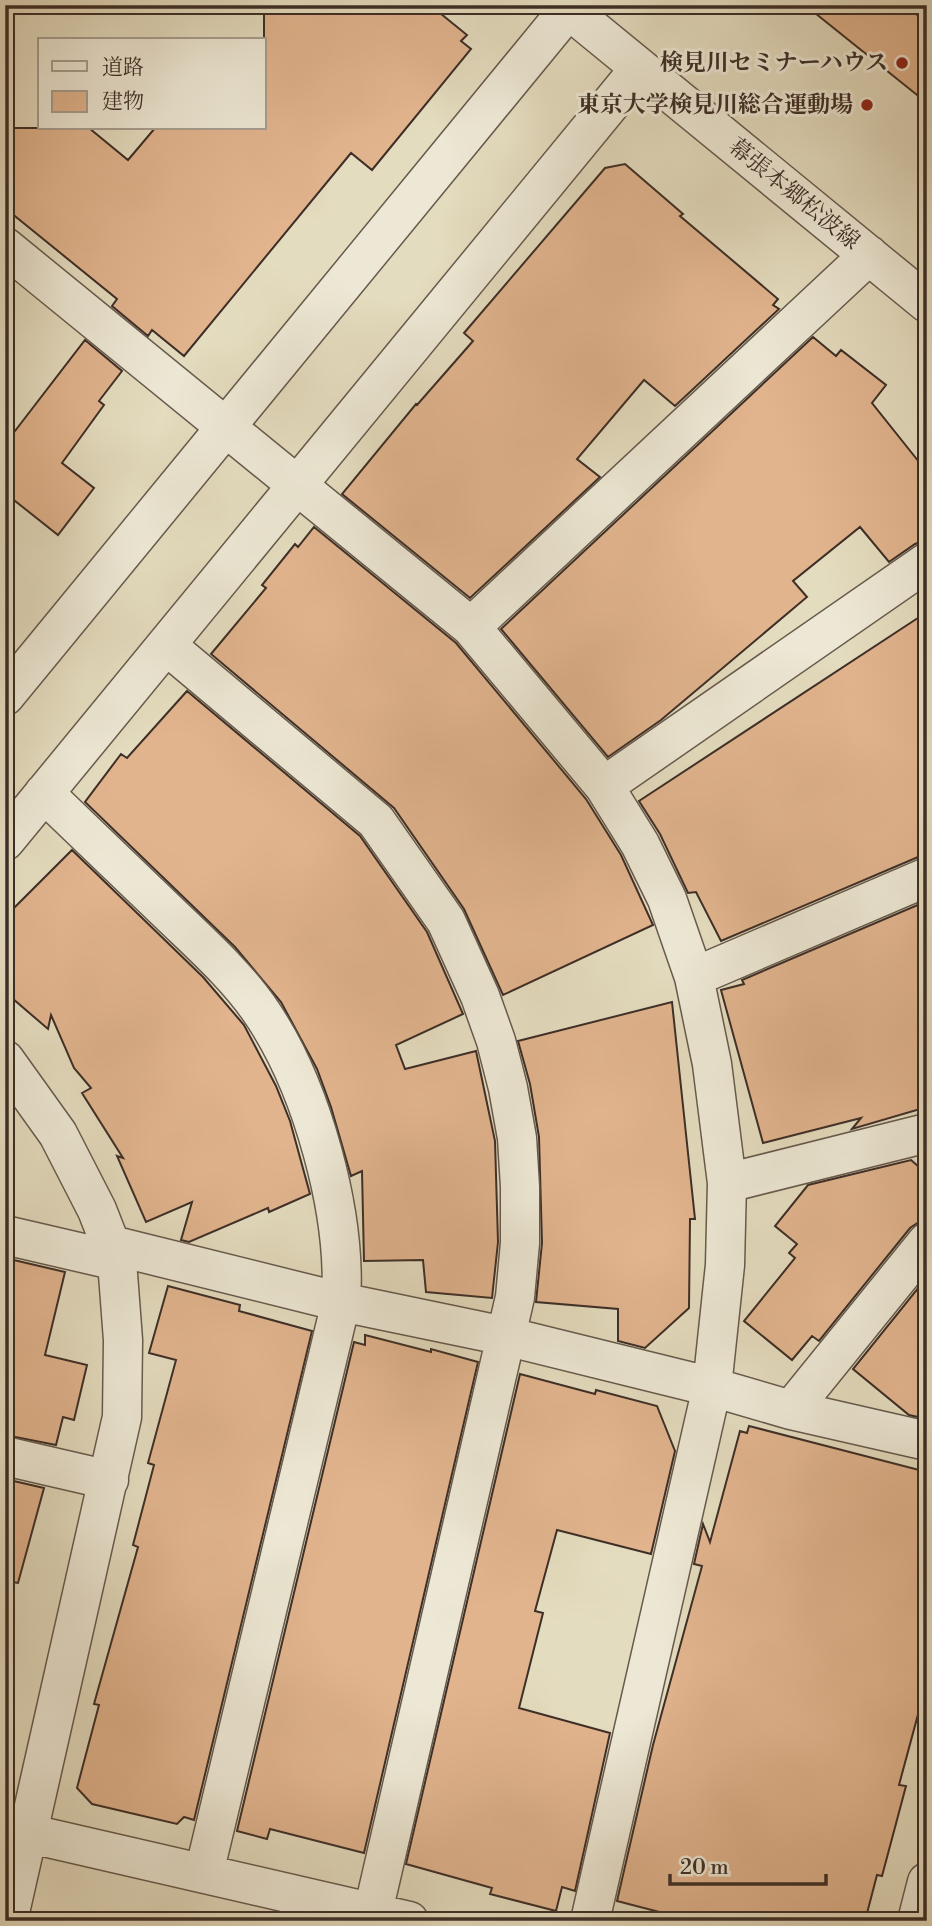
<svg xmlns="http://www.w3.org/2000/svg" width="932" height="1926" font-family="'Libre Bodoni','Noto Serif JP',serif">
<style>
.building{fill:#e1b48e;stroke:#3d2e27;stroke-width:2}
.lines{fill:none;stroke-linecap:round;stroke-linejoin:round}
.minor-casing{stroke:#675a4d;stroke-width:41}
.minor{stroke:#ede8d5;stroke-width:38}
.poi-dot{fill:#8f2418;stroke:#ede8d5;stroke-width:2.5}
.labels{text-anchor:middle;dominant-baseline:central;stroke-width:6;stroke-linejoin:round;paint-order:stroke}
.poi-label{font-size:23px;font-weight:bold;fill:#3d2e27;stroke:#ede8d5;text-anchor:end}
.street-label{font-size:23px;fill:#3d2e27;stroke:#ede8d5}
</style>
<rect width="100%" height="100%" fill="#e4dcbf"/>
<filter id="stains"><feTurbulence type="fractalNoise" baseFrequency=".00286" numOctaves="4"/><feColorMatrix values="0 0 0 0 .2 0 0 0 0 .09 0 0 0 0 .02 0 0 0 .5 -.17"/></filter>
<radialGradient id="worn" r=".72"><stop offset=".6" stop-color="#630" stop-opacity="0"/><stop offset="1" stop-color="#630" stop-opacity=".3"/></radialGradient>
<path class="building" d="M264,5H430L467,35L461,41L471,49L372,170L351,153L184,356L152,330L148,336L112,306L117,299L5,208V128H89L128,160L155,128H264Z
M805,5H905L927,23V103Z
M625,164L683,214L680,216L778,299L773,305L779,309L675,406L644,380L577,459L600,477L470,598L342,494L416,404L417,405L473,341L464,333L605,168Z
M813,337L836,356L841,350L886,385L872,403L927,472V540L915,544L889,562L860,527L793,581L807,597L661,720L608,757L501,629Z
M85,340L122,371L99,401L104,405L62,463L94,488L58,535L5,493V444Z
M314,527L456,643L586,799L621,855L653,925L503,995L464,909L394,808L211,654L266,588L262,585L295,544L298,547Z
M927,612V856L918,857L721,941L696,892L688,893L660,834L639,801Z
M187,691L360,836L427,932L463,1014L396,1045L405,1069L476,1051L495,1141L498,1242L492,1298L426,1292L423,1260L364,1261L362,1171L351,1176L331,1107L317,1069L281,1002L235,947L85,802L121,754L127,758Z
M72,850L203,977L244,1025L276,1086L290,1121L310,1194L269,1212L268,1208L189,1242L181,1240L192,1202L146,1222L117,1156L123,1158L82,1093L91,1088L74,1068L51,1015L48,1029L5,992V917Z
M927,901V1107L852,1129L861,1118L763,1143L721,990L744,984L742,980Z
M672,1002L695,1219H690L689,1308L645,1348L618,1341V1309L536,1302L542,1243L539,1137L530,1084L518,1041Z
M911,1160L927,1174V1221L919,1222L910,1228L819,1341L812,1336L792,1360L744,1321L795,1258L789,1253L797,1244L775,1226L808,1185Z
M5,1258L65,1272L45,1355L87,1365L74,1420L63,1417L56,1445L5,1435Z
M927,1277V1419L909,1415L853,1369Z
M168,1286L240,1305L239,1311L312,1331L194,1820L184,1817L177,1824L92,1804L77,1788L99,1705L94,1704L138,1547L133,1545L154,1465L148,1463L176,1360L149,1353Z
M365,1335L431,1352V1349L478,1362L364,1853L270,1829L267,1839L237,1831L354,1342L365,1345Z
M520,1374L595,1394L596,1390L657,1406L675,1451L651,1554L557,1530L535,1611L543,1613L519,1708L610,1733L575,1891L562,1887L556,1911L490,1894L492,1888L406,1864Z
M749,1426L927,1472V1681L899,1785L906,1786L882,1876L877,1875L865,1921H694L617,1901L653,1745L702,1566L694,1564L703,1524L710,1542L740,1431L747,1433Z
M5,1479L44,1488L18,1583L5,1581Z"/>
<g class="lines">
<defs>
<path id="minor" d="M563,5L927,303
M5,247L471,627L604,786L640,844L667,899L694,977L712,1064L727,1183L725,1265L712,1387L590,1921
M471,627L869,255
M166,645L376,821L446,921L480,996L496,1041L508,1088L517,1138L520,1187V1243L515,1297L373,1912
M5,696L568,10
M604,786L927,562
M44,793C87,834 129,875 171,915C202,945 238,977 262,1013C312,1087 347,1213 341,1302L204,1873
M5,841L640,68
M694,977L927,877
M5,1060L58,1134L97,1210L117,1261L123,1340L122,1417L8,1921
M727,1183L927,1133
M5,1235L117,1261
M111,1245L341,1302L505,1336L712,1387L791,1410L927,1441
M791,1410L927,1242
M5,1456L109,1480
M5,1828L409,1921
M917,1921L927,1882"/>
</defs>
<use href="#minor" class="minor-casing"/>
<use href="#minor" class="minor"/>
</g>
<g class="poi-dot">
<circle cx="902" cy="63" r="7"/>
<circle cx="867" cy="105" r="7"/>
</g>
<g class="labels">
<g class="poi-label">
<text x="888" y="63">検見川セミナーハウス</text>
<text x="853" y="105">東京大学検見川総合運動場</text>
</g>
<g class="street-label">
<text transform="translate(794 194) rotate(39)">幕張本郷松波線</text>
</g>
</g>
<rect width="932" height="1926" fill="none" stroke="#e4dcbf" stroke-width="28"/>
<rect x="7" y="7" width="918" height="1912" fill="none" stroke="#3d2e27" stroke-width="3.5"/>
<rect x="14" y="14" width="904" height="1898" fill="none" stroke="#3d2e27" stroke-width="2"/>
<rect x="38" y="38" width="228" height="91" fill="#ede8d5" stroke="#a79e8f" stroke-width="2"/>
<rect x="52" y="61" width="35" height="10" fill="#ede8d5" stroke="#a79e8f" stroke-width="2"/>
<text x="102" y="74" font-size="21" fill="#3d2e27">道路</text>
<rect x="52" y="91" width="35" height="21" fill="#e1b48e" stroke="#a79e8f" stroke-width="2"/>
<text x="102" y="108" font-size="21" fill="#3d2e27">建物</text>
<path d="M670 1874v10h156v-10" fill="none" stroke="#3d2e27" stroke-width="3.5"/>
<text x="680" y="1874" font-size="21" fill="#3d2e27" stroke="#ede8d5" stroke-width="5" paint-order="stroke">20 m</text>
<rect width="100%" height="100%" filter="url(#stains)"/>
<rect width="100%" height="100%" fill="url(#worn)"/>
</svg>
